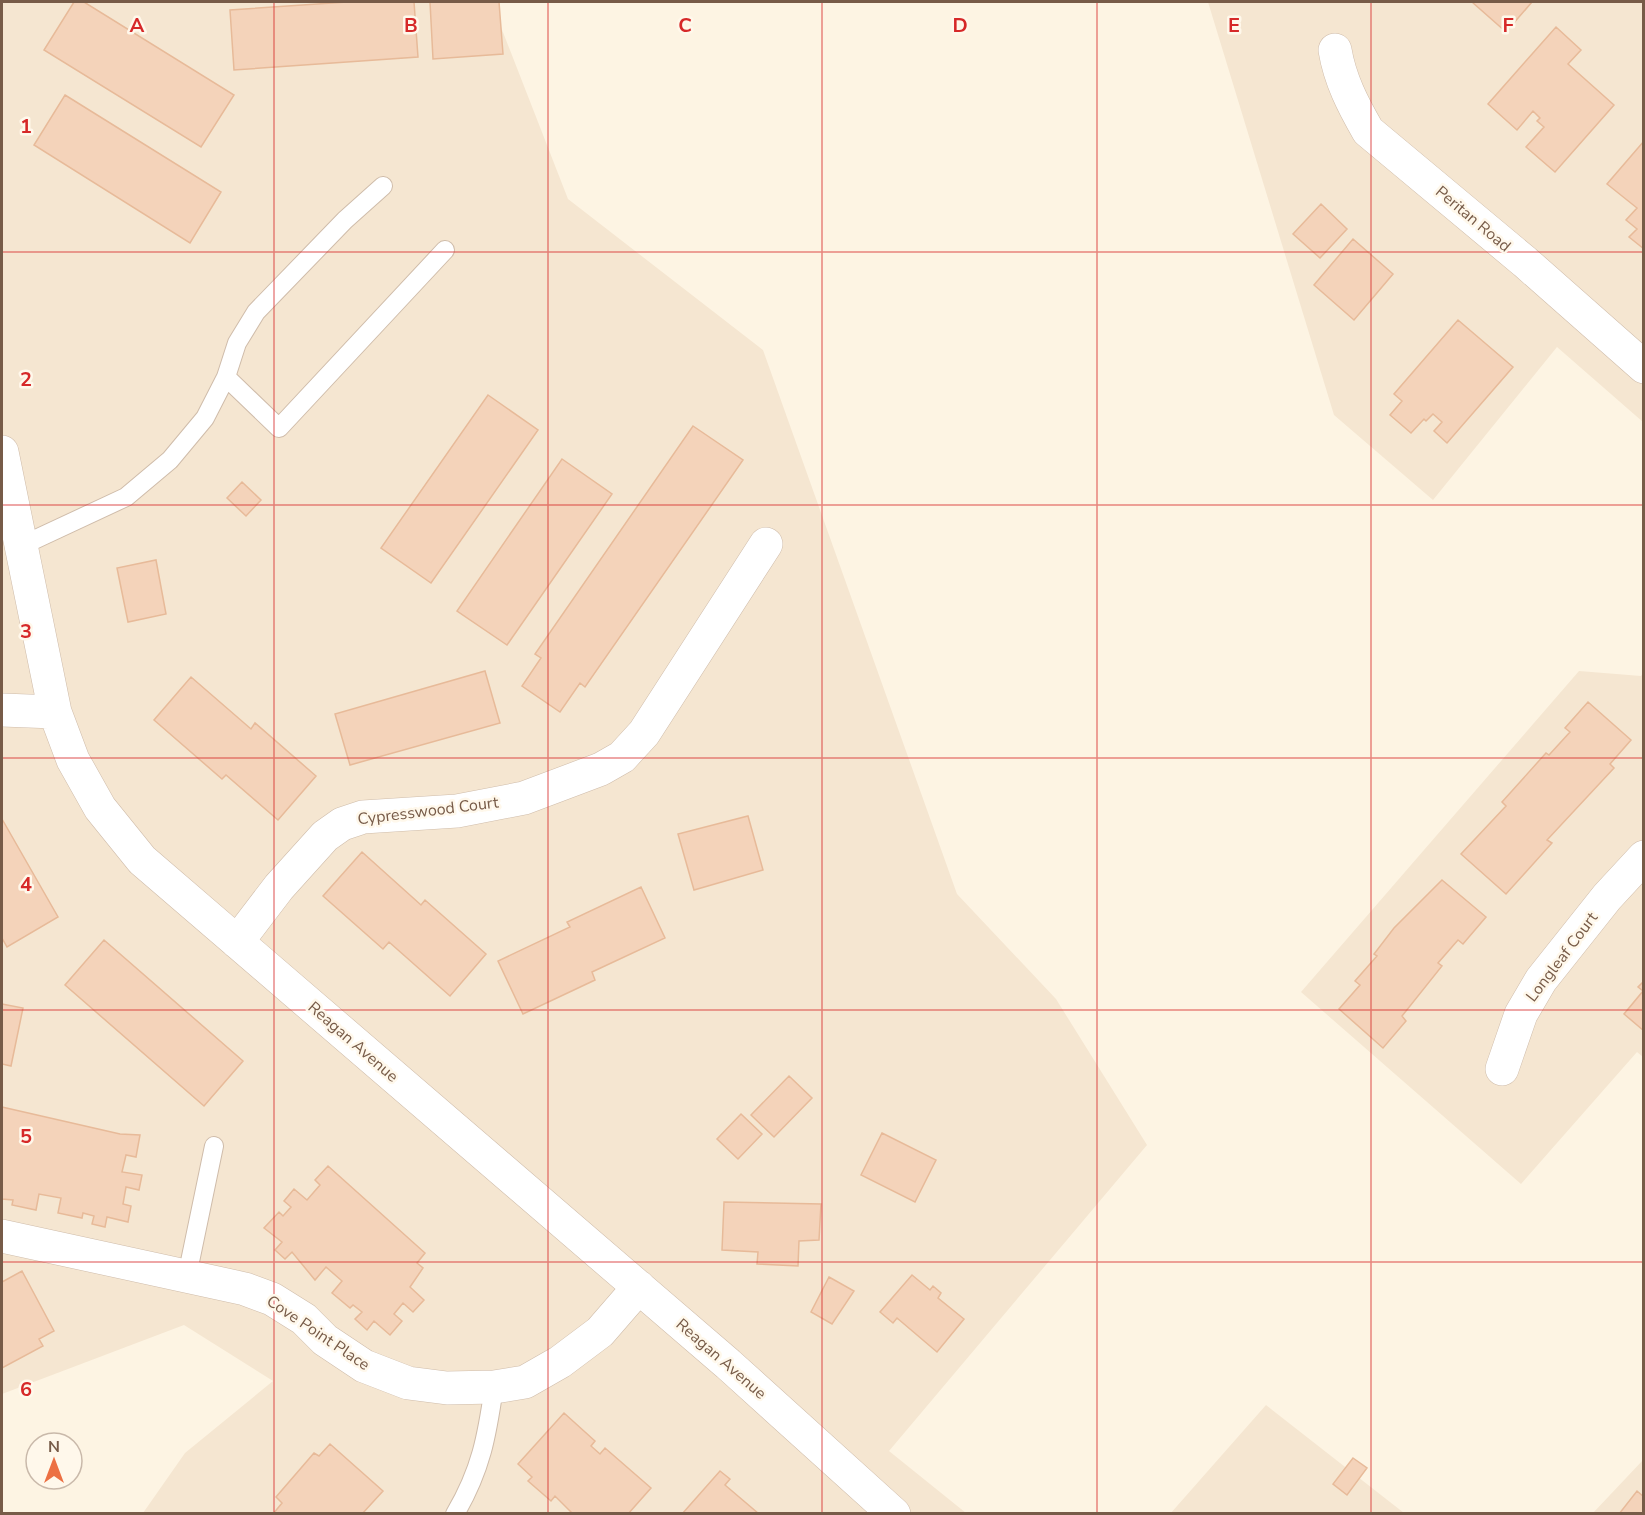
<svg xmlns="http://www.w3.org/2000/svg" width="1645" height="1515" font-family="'Nunito Sans',sans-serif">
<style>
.residential{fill:#f5e6d1}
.building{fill:#f4d3ba;stroke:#e7ba99;stroke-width:1.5}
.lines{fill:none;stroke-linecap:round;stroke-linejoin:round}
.lane-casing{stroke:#cfbcaa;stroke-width:20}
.street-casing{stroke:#cfbcaa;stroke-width:34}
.lane{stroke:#fff;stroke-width:18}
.street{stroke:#fff;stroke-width:33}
.grid{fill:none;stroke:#d62828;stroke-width:1.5;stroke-opacity:0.55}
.labels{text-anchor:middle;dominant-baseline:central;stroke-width:5;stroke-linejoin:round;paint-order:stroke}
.street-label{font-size:16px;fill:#775b48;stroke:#fff8eb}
.grid-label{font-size:20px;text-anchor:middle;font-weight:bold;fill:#d62828;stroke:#fff8eb;stroke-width:5;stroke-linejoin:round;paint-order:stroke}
</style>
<rect width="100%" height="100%" fill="#fdf4e3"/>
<path class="residential" d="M2,2H486L492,4L568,199L763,350L957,894L1056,999L1147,1145L889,1451L966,1513H143L185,1453L273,1381L184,1325L2,1394Z
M1208,2H1643V422L1557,347L1433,500L1334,415Z
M1579,671L1641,676L1643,673V1057L1637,1052L1521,1184L1301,992Z
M1266,1405L1404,1513L1170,1514Z
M1643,1460V1513H1593Z"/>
<path class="building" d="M74,2H84L234,95L201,147L44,50Z
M347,2H414L418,57L234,70L230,10Z
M430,2H499L503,54L433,59Z
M1472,2H1532L1506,32Z
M1556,27L1581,50L1568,64L1614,105L1555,172L1526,147L1544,127L1537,121L1540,118L1533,111L1517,130L1488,104Z
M65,95L221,192L190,243L34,145Z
M1644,141V249L1629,237L1637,229L1626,220L1637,208L1607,184Z
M1321,204L1347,229L1320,258L1293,234Z
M1353,239L1393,274L1354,320L1314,285Z
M1458,320L1513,367L1447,443L1434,431L1442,422L1433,414L1426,421L1424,419L1411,433L1390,415L1402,401L1394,394Z
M488,395L538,430L431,583L381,548Z
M693,426L743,460L585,687L580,683L560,712L522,686L541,658L535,654Z
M562,459L612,494L507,645L457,611Z
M242,482L261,500L246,516L227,498Z
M156,560L166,614L128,622L117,568Z
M485,671L500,723L350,765L335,714Z
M191,677L251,729L255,723L316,776L278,820L226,775L222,779L154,720Z
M1588,702L1631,740L1610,764L1614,768L1547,840L1552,843L1506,894L1461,854L1506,806L1502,802L1546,753L1549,755L1570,732L1565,728Z
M748,816L763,870L694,890L678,834Z
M2,819L58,917L7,947L2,938Z
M362,852L421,905L425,900L486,954L450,996L389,942L383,949L323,896Z
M1442,880L1486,917L1463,944L1458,940L1438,963L1442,966L1402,1016L1406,1021L1383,1048L1339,1009L1360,985L1355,981L1377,956L1374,954L1394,928Z
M641,887L665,938L592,972L595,980L523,1014L498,961L570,927L567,922Z
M104,940L243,1061L204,1106L65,985Z
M1644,981V1031L1624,1014L1643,991L1638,987Z
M2,1004L23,1008L11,1066L2,1064Z
M789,1076L812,1098L774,1137L751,1115Z
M2,1107L120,1134L140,1135L136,1157L126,1155L122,1172L142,1175L139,1190L126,1187L123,1204L131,1206L128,1222L107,1217L105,1227L92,1224L94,1216L83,1213L82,1218L58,1213L61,1198L39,1194L36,1210L12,1205L13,1200L2,1199Z
M741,1114L762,1134L738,1159L717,1139Z
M882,1133L936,1160L915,1202L861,1175Z
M328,1166L425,1253L417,1263L423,1268L410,1287L424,1300L413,1312L403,1303L394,1314L402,1321L390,1335L374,1321L367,1330L355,1319L362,1312L353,1305L350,1308L332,1293L342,1281L326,1267L315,1280L292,1252L285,1259L275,1250L282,1242L264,1228L279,1212L283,1216L291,1207L284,1201L294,1189L307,1200L320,1185L315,1180Z
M724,1202L821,1204L819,1240L799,1241L798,1266L757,1264L758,1252L722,1250Z
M22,1271L54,1331L39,1339L43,1346L2,1368V1282Z
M912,1275L930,1290L933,1286L941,1293L938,1298L964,1319L937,1352L897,1318L893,1323L880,1312Z
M829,1277L854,1291L832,1324L811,1312Z
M564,1413L595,1441L591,1446L600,1454L605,1448L651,1488L628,1514H573L555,1496L551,1501L528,1481L532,1477L518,1464Z
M330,1444L383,1491L362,1514H273L282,1503L276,1497L314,1453L319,1456Z
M1353,1458L1367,1468L1347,1495L1333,1484Z
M720,1471L730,1479L725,1485L759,1514H682Z
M1637,1491L1644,1497V1514H1619Z"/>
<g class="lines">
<defs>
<path id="lane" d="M226,377L279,428L445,250
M21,546L126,497L170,460L205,418L226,377L237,343L256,312L345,220L383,186
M187,1276L214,1146
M455,1514C481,1470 487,1436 494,1387"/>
<path id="street" d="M1335,50C1340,80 1353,105 1368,131L1525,262L1644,367
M2,452L55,712L73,760L100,808L142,860L728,1364L894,1514
M2,710L55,712
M237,942L279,887L325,836L342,824L363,817L457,811L524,798L601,769L622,757L644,733L766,544
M1502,1069L1521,1014L1541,980L1607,897L1644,857
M2,1236L245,1289L272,1299L304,1319L325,1340L364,1366L408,1383L447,1388L494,1387L525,1382L560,1362L600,1332L639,1287"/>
</defs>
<use href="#lane" class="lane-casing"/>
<use href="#street" class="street-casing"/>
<use href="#lane" class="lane"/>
<use href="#street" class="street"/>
</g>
<path class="grid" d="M274,2V1514M548,2V1514M822,2V1514M1097,2V1514M1371,2V1514M2,252H1644M2,505H1644M2,758H1644M2,1010H1644M2,1262H1644"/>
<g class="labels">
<g class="street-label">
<text transform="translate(1473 219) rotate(40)">Peritan Road</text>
<text transform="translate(428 811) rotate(-7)">Cypresswood Court</text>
<text transform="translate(1562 957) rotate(-53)">Longleaf Court</text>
<text transform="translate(353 1042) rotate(41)">Reagan Avenue</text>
<text transform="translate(318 1333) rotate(34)">Cove Point Place</text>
<text transform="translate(721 1359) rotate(41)">Reagan Avenue</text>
</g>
</g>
<g class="grid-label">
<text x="137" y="32">A</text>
<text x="411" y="32">B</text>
<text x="685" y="32">C</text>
<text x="960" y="32">D</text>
<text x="1234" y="32">E</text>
<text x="1508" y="32">F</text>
<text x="26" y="133">1</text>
<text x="26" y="386">2</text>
<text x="26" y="638">3</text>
<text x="26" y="891">4</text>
<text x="26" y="1143">5</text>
<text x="26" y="1396">6</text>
</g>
<rect width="1645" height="1515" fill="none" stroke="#775b48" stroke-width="6"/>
<g transform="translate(54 1461)"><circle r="28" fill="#fff8eb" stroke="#c9b9aa" stroke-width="1.5"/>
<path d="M0-4.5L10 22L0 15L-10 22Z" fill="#ec7043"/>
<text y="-9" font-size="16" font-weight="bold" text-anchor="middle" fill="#775b48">N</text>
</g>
</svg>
